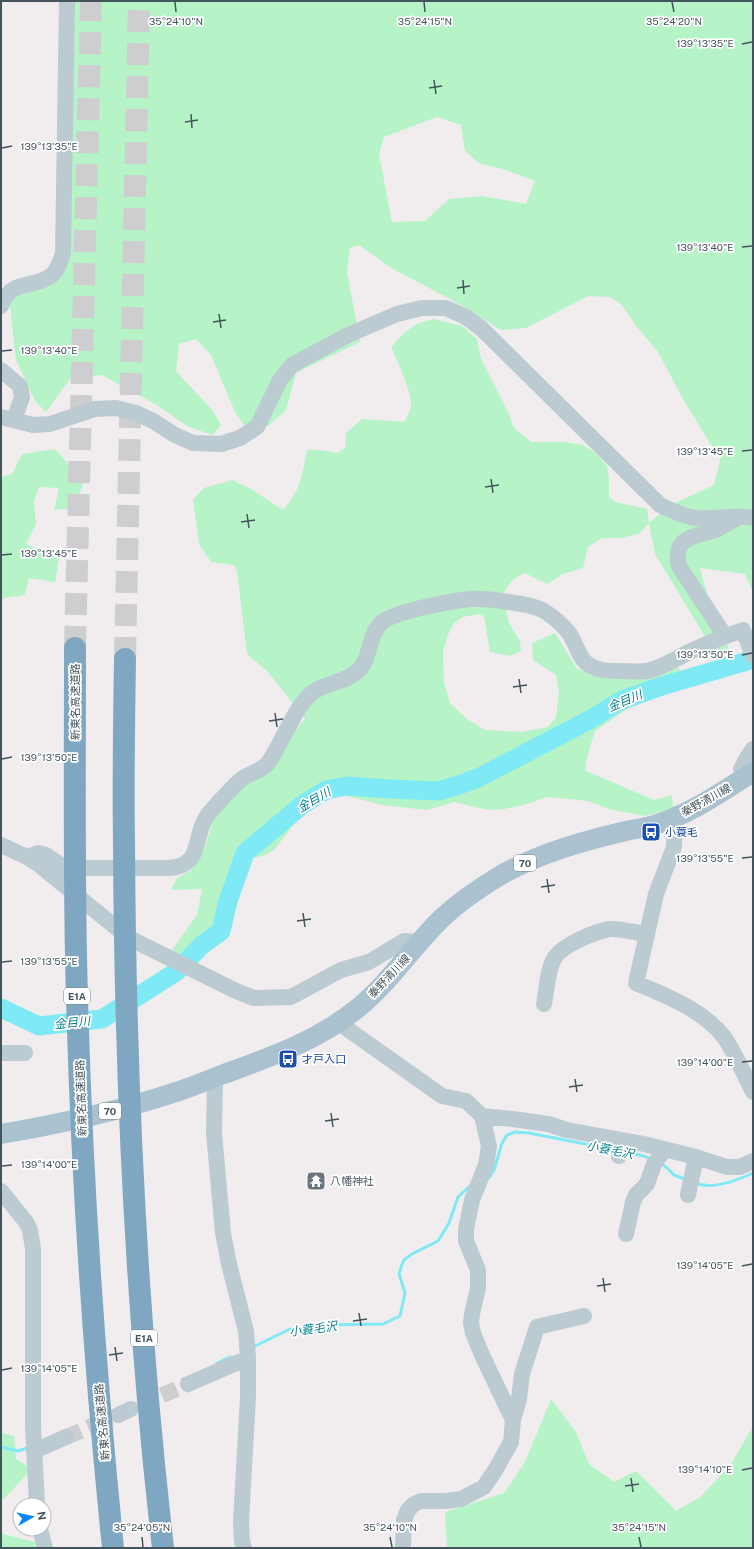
<svg xmlns="http://www.w3.org/2000/svg" width="754" height="1549" font-family="'Public Sans','Noto Sans JP',sans-serif">
<style>
.green{fill:#b6f3c7;fill-rule:evenodd}
.lines{fill:none;stroke-linecap:round;stroke-linejoin:round}
.stream{stroke:#7feaf5;stroke-width:3}
.river{stroke:#7feaf5;stroke-width:19}
.minor-tunnel{stroke:#ceced1;stroke-width:16;stroke-dasharray:16 8;stroke-linecap:butt}
.highway-tunnel{stroke:#ceced1;stroke-width:22;stroke-dasharray:22 11;stroke-linecap:butt}
.minor{stroke:#bccad2;stroke-width:16}
.major{stroke:#aac1d0;stroke-width:20}
.highway{stroke:#80a7c2;stroke-width:22}
.ticks{fill:none;stroke:#44545d;stroke-width:1.5}
.labels{text-anchor:middle;dominant-baseline:central;stroke-width:3.5;stroke-linejoin:round;paint-order:stroke}
.shield{fill:#fff;stroke:#7c878e;stroke-width:1}
.shield-label{font-size:10px;font-weight:bold;fill:#44545d}
.street-label{font-size:11px;fill:#44545d;stroke:#fff}
.transit-label{font-size:11px;fill:#164399;stroke:#fff;text-anchor:start}
.worship-label{font-size:11px;fill:#5b616d;stroke:#fff;text-anchor:start}
.water-label{font-size:12px;font-style:italic;fill:#047e8b;stroke:#fff}
.ticks-label{font-size:10px;text-anchor:middle;fill:#44545d;stroke:#fff;stroke-width:3.5;stroke-linejoin:round;paint-order:stroke}
</style>
<rect width="100%" height="100%" fill="#f1edee"/>
<path class="green" d="M60,1H753V592L745,574L700,568L708,598L729,649L715,653L655,554L649,523L640,533L623,538H602L588,547L583,568L563,574L547,584L525,573C514,577 509,584 503,594L509,623L520,641L521,651L510,656L490,652L484,616L479,614L463,617L453,624L447,637L443,652L444,682L450,703L467,719L485,730L522,732L548,727L556,717L559,692L556,675L533,660L532,643L555,633L577,669L618,679L676,666L680,670L666,692L624,711L595,731C592,742 584,762 586,771L654,800L672,795L673,808L646,816L612,810L588,801L547,797L524,805L504,809L488,810L454,802L427,810L382,805L343,795L323,784L312,787L305,810L274,850L263,856L247,858L236,888L231,914L186,959L172,950L197,915L202,889L171,890L177,878L191,870L205,848L214,816L305,719L268,672L247,654L237,571L234,565L211,562L199,544L193,500L204,488L232,480L251,489L283,510C301,490 302,476 307,450H319L338,453L345,448L346,433L362,419L404,422C407,416 411,411 411,404C412,393 396,358 391,347L405,332L417,324L433,319L462,326L477,339L481,359L509,414L513,426L517,431L532,442H566L583,445L596,453L607,466L609,478V497L615,502L647,509L649,523L671,505L714,485L721,456L711,445L683,399L658,352L637,327L621,304L610,297L588,296L526,328L501,330L452,300L393,269L359,245L350,248L347,272L360,342L296,373L286,410L268,426L244,425L235,412L211,355L196,339L179,344L176,371L213,411L221,425L212,435L187,426L155,404L102,375L70,379L46,412L35,401L16,360L8,289L42,276L58,255ZM437,117L461,125L465,151L479,163L505,170L535,181L526,204L482,196L449,199L425,221L392,222L379,154L384,137Z
M55,449L69,465L83,485L73,508L54,510L59,488L39,487L34,501L36,524L26,544L59,558L55,582L29,578L25,595L4,598L1,600V477L12,474L22,454Z
M551,1399L576,1432L589,1464L614,1482L636,1471L676,1511L700,1497L730,1466L753,1426V1548H447L445,1512L504,1493L525,1462Z
M1,1433L14,1436L16,1459L32,1469L1,1502Z
M1,1526L3,1534L35,1542L36,1548H1Z"/>
<g class="lines">
<path class="stream" d="M625,1152L644,1156L650,1159
M661,1164L666,1167L674,1175L687,1180
M489,1178L494,1170L502,1143L507,1135L515,1132L529,1133L616,1150
M695,1183C712,1190 738,1180 753,1173
M255,1346L290,1329L320,1325L383,1324L400,1316L405,1293L399,1274L402,1264L405,1259L412,1254L438,1241L449,1223L458,1197L471,1185
M217,1363L230,1357
M1,1447L18,1451L27,1448"/>
<path class="river" d="M1,1008L39,1026L102,1019L176,972L202,945L221,931L228,901L245,853L302,805L326,790L346,786L390,789L438,791L459,785L480,777L591,719L622,700L662,686L744,662L753,658"/>
<path class="minor-tunnel" d="M140,1405L188,1384
M66,1437L111,1418"/>
<path class="highway-tunnel" d="M75,648L91,1
M125,659L139,1"/>
<path class="minor" d="M1,306C11,279 30,289 49,277C57,273 60,262 63,253L67,1
M1,370L20,386L22,397L14,420
M1,417L33,425L50,424L95,409L116,408L136,413L153,421L175,435L193,443L221,444L240,438L257,427L280,380L292,365L348,335L397,314L422,308H446L466,317L482,329L660,505C671,510 683,516 696,518C715,520 734,514 753,518
M725,636L679,566C672,535 695,538 717,529C724,526 731,521 739,517
M746,777L741,769L746,759L753,749
M675,818L674,847L656,894L636,983C667,996 703,1010 724,1037C734,1051 745,1076 753,1092
M1,845L27,857L38,864L124,934L135,941L236,991L254,998L291,997L341,970L369,962L404,941L420,942
M27,857L38,853L46,855L65,868H169C204,865 192,838 207,816C212,809 236,783 243,778C251,773 263,770 268,763C283,742 293,709 312,693C326,682 346,683 359,670C371,658 368,636 381,623C394,611 452,601 471,599C484,598 534,604 544,611C554,617 562,624 569,633C581,651 577,664 602,670C607,671 614,671 620,671C629,671 638,672 647,671C662,668 677,658 691,651C708,643 725,636 743,630L753,656
M544,1004C547,989 547,970 555,957C563,945 596,931 610,929C621,928 635,933 646,934
M339,1023L442,1096L466,1101L482,1116L489,1146L486,1165L472,1200L466,1229V1241L478,1270V1288L472,1314L471,1323L473,1333L482,1355L513,1420L511,1442L496,1469L484,1487L461,1499L446,1501H421L414,1504L408,1510L404,1520L403,1548
M1,1053H25
M215,1077L214,1133L223,1233L229,1264L246,1331L248,1358V1396L241,1522L242,1541L244,1548
M482,1116L513,1119L548,1124L567,1130L644,1144L696,1157L727,1167H740L753,1161
M619,1156L622,1141
M1,1191L26,1222L30,1230L33,1249V1425L37,1505
M688,1195L696,1157
M626,1234L633,1202L636,1195L647,1184L654,1164L664,1150
M188,1384L248,1358
M118,1415L131,1409
M513,1420L519,1399L522,1374L537,1327L584,1316
M34,1451L66,1437
M40,1529L45,1548"/>
<path class="major" d="M1,1134C60,1124 119,1111 176,1092C192,1087 208,1080 224,1074C271,1057 319,1040 358,1008C391,981 412,947 442,918C460,901 481,887 501,875C540,853 583,841 626,831C634,829 643,828 651,826C689,815 720,793 753,772"/>
<path class="highway" d="M75,648C75,750 74,853 76,956C80,1153 93,1351 113,1548
M125,659C124,720 123,781 124,842C125,1078 136,1314 163,1548"/>
</g>
<path class="ticks" d="M175,2L176,12M424,2L425,12M672,2L674,12M742,44L752,42M434,80L436,94M429,88L442,86M191,114L192,128M185,122L198,120M2,148L12,146M742,247L752,246M463,280L464,294M457,288L470,286M219,314L221,328M213,322L226,320M2,351L12,350M742,451L752,450M491,479L493,493M485,487L499,485M247,514L249,528M241,522L255,520M2,555L12,554M742,655L752,653M519,679L521,693M513,687L527,685M275,713L277,727M269,721L283,719M2,759L12,757M742,858L752,857M547,879L549,893M541,887L555,885M303,913L305,927M297,921L311,919M2,962L12,961M742,1062L752,1061M575,1079L577,1092M569,1087L583,1085M331,1113L333,1127M325,1121L339,1119M2,1166L12,1165M742,1266L752,1264M603,1278L605,1292M597,1286L611,1284M359,1313L361,1326M353,1321L367,1319M115,1347L117,1361M109,1355L123,1353M2,1370L12,1368M742,1470L752,1468M631,1478L633,1492M625,1486L639,1484M142,1537L143,1547M390,1537L392,1547M639,1537L641,1547"/>
<defs>
<symbol id="bus-square" viewBox="-11 -11 22 22"><rect x="-9" y="-9" width="18" height="18" rx="4" fill="#1a4fb4" stroke="#fff"/><path d="M-5-6H5V4H4V6H2V4H-2V6H-4V4H-5ZM-3.5-4V0h7V-4ZM-3.5 1.2v1.5H-2V1.2ZM2 1.2v1.5H3.5V1.2Z" fill="#fff"/></symbol>
<symbol id="temple-square" viewBox="-11 -11 22 22"><rect x="-9" y="-9" width="18" height="18" rx="4" fill="#6b7280" stroke="#fff"/><path d="M0-6L5-2H3V0L6.5 2.5H4V6H1.5V3h-3V6H-4V2.5H-6.5L-3 0V-2H-5Z" fill="#fff"/></symbol>
</defs>
<g fill-rule="evenodd">
<use href="#bus-square" x="640" y="821" width="22" height="22"/>
<use href="#bus-square" x="277" y="1048" width="22" height="22"/>
<use href="#temple-square" x="305" y="1170" width="22" height="22"/>
</g>
<g class="labels">
<g class="shield">
<rect x="514" y="855" width="22" height="16" rx="3"/>
<rect x="64" y="988" width="26" height="16" rx="3"/>
<rect x="99" y="1103" width="22" height="16" rx="3"/>
<rect x="131" y="1330" width="26" height="16" rx="3"/>
</g>
<g class="shield-label">
<text x="525" y="863">70</text>
<text x="77" y="996">E1A</text>
<text x="110" y="1111">70</text>
<text x="144" y="1338">E1A</text>
</g>
<g class="street-label">
<text transform="translate(75 702) rotate(-90)">新東名高速道路</text>
<text transform="translate(706 800) rotate(-29)">秦野清川線</text>
<text transform="translate(389 976) rotate(-47)">秦野清川線</text>
<text transform="translate(81 1098) rotate(-92)">新東名高速道路</text>
<text transform="translate(102 1422) rotate(-95)">新東名高速道路</text>
</g>
<g class="transit-label">
<text x="665" y="832">小蓑毛</text>
<text x="302" y="1059">才戸入口</text>
</g>
<g class="worship-label">
<text x="330" y="1181">八幡神社</text>
</g>
<g class="water-label">
<text transform="translate(625 701) rotate(-23)">金目川</text>
<text transform="translate(314 800) rotate(-30)">金目川</text>
<text transform="translate(72 1023) rotate(-6)">金目川</text>
<text transform="translate(610 1150) rotate(11)">小蓑毛沢</text>
<text transform="translate(313 1329) rotate(-7)">小蓑毛沢</text>
</g>
</g>
<g class="ticks-label">
<text x="176" y="25">35°24'10"N</text>
<text x="425" y="25">35°24'15"N</text>
<text x="674" y="25">35°24'20"N</text>
<text x="705" y="47">139°13'35"E</text>
<text x="49" y="150">139°13'35"E</text>
<text x="705" y="251">139°13'40"E</text>
<text x="49" y="354">139°13'40"E</text>
<text x="705" y="455">139°13'45"E</text>
<text x="49" y="557">139°13'45"E</text>
<text x="705" y="658">139°13'50"E</text>
<text x="49" y="761">139°13'50"E</text>
<text x="705" y="862">139°13'55"E</text>
<text x="49" y="965">139°13'55"E</text>
<text x="705" y="1066">139°14'00"E</text>
<text x="49" y="1168">139°14'00"E</text>
<text x="705" y="1269">139°14'05"E</text>
<text x="49" y="1372">139°14'05"E</text>
<text x="705" y="1473">139°14'10"E</text>
<text x="142" y="1531">35°24'05"N</text>
<text x="390" y="1531">35°24'10"N</text>
<text x="639" y="1531">35°24'15"N</text>
</g>
<rect width="754" height="1549" fill="none" stroke="#44545d" stroke-width="4"/>
<g transform="translate(32 1517) rotate(82)"><circle r="19" fill="#ffffff" stroke="#b4bbbe"/>
<path d="M0-3L7 15L0 10L-7 15Z" fill="#0687f2"/>
<text y="-6" font-size="11" font-weight="bold" text-anchor="middle" fill="#44545d">N</text>
</g>
</svg>
